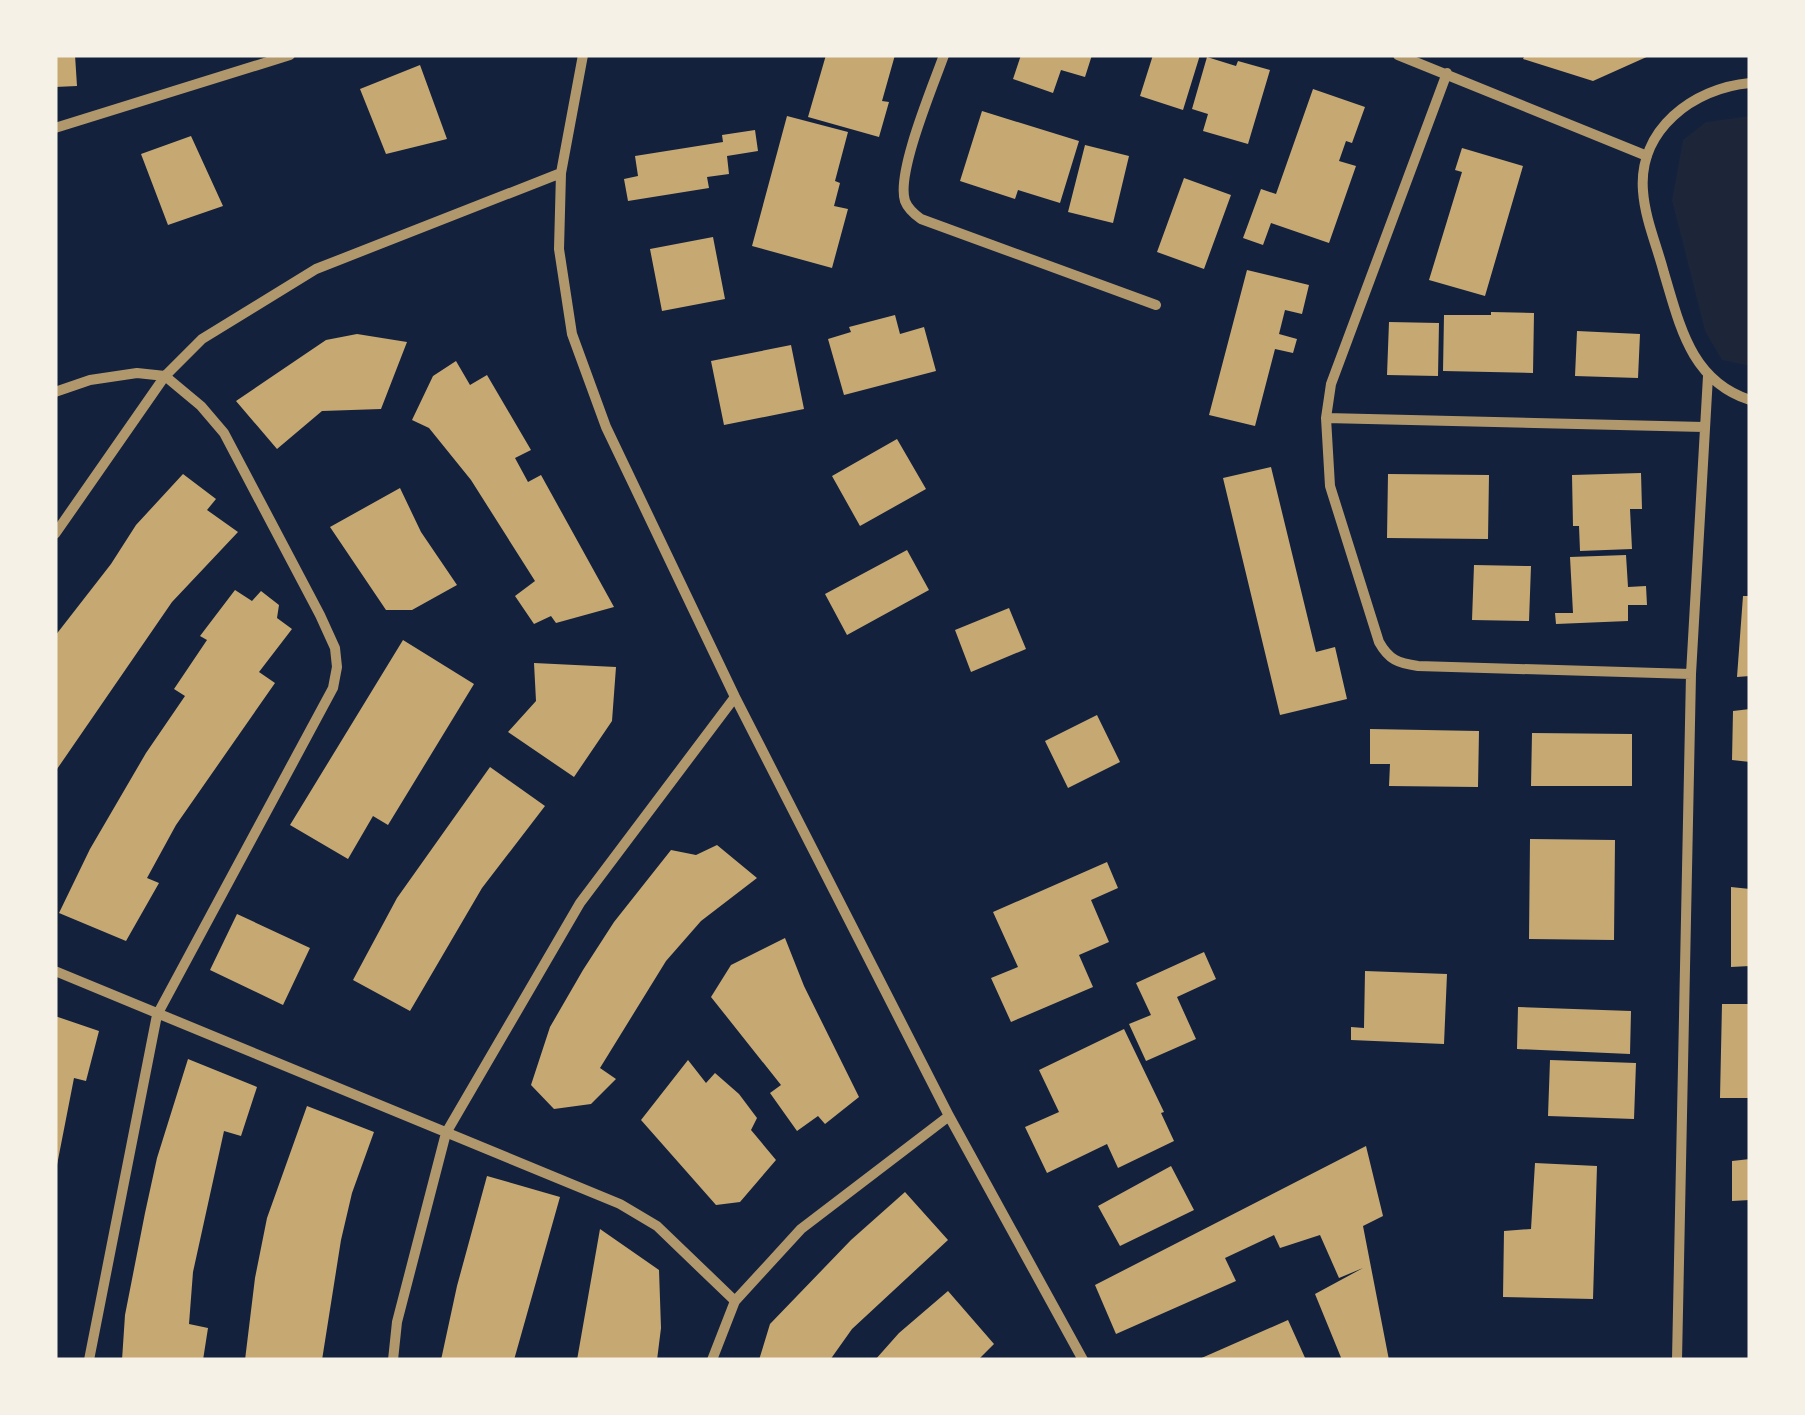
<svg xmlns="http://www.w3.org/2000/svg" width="1805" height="1415" font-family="Commissioner,sans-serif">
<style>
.green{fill:#1d2539}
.building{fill:#c6a872}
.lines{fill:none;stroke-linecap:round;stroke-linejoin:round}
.minor{stroke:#b1986c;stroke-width:10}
</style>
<rect width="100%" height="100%" fill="#14213d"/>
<path class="green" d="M1750,116V366L1722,360L1705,331L1672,200L1683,140L1706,122Z"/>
<path class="building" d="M55,55H75L77,86L55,87Z
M826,55H895L882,101L889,102L879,137L808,117Z
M1021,55H1092L1085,77L1061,70L1053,93L1013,79Z
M1153,55H1200L1183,110L1140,96Z
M1525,55H1651L1593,81L1523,59Z
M1207,57L1236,66L1238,61L1270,70L1248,144L1203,131L1208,114L1192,109Z
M420,65L447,139L386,154L360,89Z
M1313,89L1365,107L1352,143L1346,141L1339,161L1356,166L1329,243L1271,223L1263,245L1243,238L1261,189L1276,194Z
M982,111L1079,141L1060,203L1018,190L1015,199L960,181Z
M787,116L848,132L835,181L840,183L834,206L848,209L832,268L752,246Z
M755,130L758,151L727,156L729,174L707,177L709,188L628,201L624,179L638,176L635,156L723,142L722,135Z
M191,136L223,206L168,225L141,154Z
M1085,145L1129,156L1113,223L1068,212Z
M1462,148L1523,166L1485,296L1429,280L1462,172L1455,170Z
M1184,178L1231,195L1204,269L1157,252Z
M713,237L725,299L662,311L650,249Z
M1247,270L1309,285L1302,314L1285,310L1279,334L1297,339L1293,353L1275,349L1255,426L1209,415Z
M1491,312L1534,313L1533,373L1443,371L1444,315H1491Z
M895,315L900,334L924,327L936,371L844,395L828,339L851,332L849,327Z
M1389,322L1439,323L1438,376L1387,375Z
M1577,331L1640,334L1638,378L1575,376Z
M357,334L407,342L381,409L322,411L277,449L236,401L326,340Z
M791,345L804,409L724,425L711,361Z
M456,361L470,385L487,375L531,450L515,458L528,482L541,475L614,607L556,623L551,616L534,624L515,596L535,581L471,480L429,428L412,420L433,376Z
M897,439L926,489L860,526L832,476Z
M1271,467L1316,652L1335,647L1347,699L1280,715L1223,478Z
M1641,473L1642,509H1630L1632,549L1580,551L1579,526H1573L1572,475Z
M183,474L216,499L207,510L238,532L172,602L55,772V636L111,564L136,525Z
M1388,474L1489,475L1488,539L1387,538Z
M400,488L421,532L457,585L412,610H386L330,527Z
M907,550L929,590L847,635L825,594Z
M1626,555L1628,587L1646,586L1647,605H1628V621L1556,624L1555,613H1573L1570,557Z
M1474,565L1531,566L1529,621L1472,620Z
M235,590L252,601L261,591L279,605L277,618L292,629L259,672L275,683L176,825L147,878L159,883L126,941L59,913L90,849L146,753L185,696L174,689L207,640L200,636Z
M1743,596H1750V676L1737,677Z
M1009,608L1026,649L971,672L955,630Z
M403,640L474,684L388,825L373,816L348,859L290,825Z
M534,663L616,667L612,721L574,777L508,732L536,701Z
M1750,709V762L1732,760L1733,711Z
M1097,715L1120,762L1068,788L1045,741Z
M1370,729L1479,731L1478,787L1389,786L1390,764H1370Z
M1532,733L1632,734V786H1531Z
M490,767L545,806L482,888L410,1011L353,980L397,898Z
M1530,839L1615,840L1614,940L1529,939Z
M717,845L757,878L701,921L666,961L600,1068L616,1079L591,1104L554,1109L531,1085L550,1027L583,970L614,922L671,850L696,855Z
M1107,862L1118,888L1091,900L1109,942L1079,955L1093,987L1011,1022L991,978L1018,967L993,912Z
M1731,887L1750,889V966L1731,967Z
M237,914L310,948L283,1005L210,970Z
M785,938L804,986L859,1097L825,1124L818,1116L797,1131L770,1093L781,1085L711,997L731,965Z
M1204,952L1216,979L1177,997L1196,1039L1146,1061L1129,1024L1151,1015L1136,983Z
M1365,971L1447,974L1444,1044L1351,1040V1027L1364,1028Z
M1722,1004H1750V1098H1720Z
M1518,1007L1631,1011L1630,1054L1517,1049Z
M55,1016L99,1031L86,1081L74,1078L57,1165Z
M1124,1029L1164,1112L1161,1113L1174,1141L1118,1168L1107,1144L1047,1173L1025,1127L1059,1112L1039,1070Z
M188,1059L257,1087L241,1136L224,1131L193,1272L189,1324L208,1328L203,1360H122L125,1315L145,1213L157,1158Z
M688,1060L706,1083L715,1073L739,1094L757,1118L751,1130L776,1160L740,1202L716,1205L641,1120Z
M1550,1060L1636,1063L1634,1119L1548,1116Z
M307,1106L374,1132L352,1193L341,1240L322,1360H245L255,1278L267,1218Z
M1366,1146L1383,1216L1363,1226L1389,1360H1342L1315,1294L1363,1268L1339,1278L1320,1235L1280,1248L1274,1235L1225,1258L1236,1281L1116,1334L1095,1285Z
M1750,1159V1200L1732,1201V1161Z
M1535,1163L1597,1166L1593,1299L1503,1297L1504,1231L1531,1229Z
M1171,1166L1194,1210L1120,1246L1098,1206Z
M487,1176L560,1197L514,1360H441L457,1286Z
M905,1192L948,1240L852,1329L830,1360H759L770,1324L851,1240Z
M600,1229L659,1270L661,1328L657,1360H577Z
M948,1291L994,1344L978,1360H875L899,1333Z
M1288,1320L1306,1360H1197Z"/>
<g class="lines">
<path class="minor" d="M583,55L561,173L559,249L572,334L606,427L735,697L949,1116L1083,1360
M944,55C933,86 896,173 905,201C908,209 914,214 921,219L1156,305
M1398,55L1647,156
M1447,73L1331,384L1326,418L1330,486L1379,642C1389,660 1398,663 1418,666L1691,674
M1750,83C1693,88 1638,130 1643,191C1645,219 1657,246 1664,273C1680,326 1691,381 1750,400
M55,128L290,55
M55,392L90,380L137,373L165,376L201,406L224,433L320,615L335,648L337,667L333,688L157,1015L89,1360
M1326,418L1704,427
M55,534L165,376L202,339L316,269L561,173
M55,971L620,1204L657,1226L735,1301
M393,1360L397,1322L446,1133L580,903L735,697
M712,1360L735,1301L801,1229L949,1116
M1677,1360L1691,674L1708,376"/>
</g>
<rect width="1805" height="1415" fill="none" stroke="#f6f1e7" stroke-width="115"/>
</svg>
